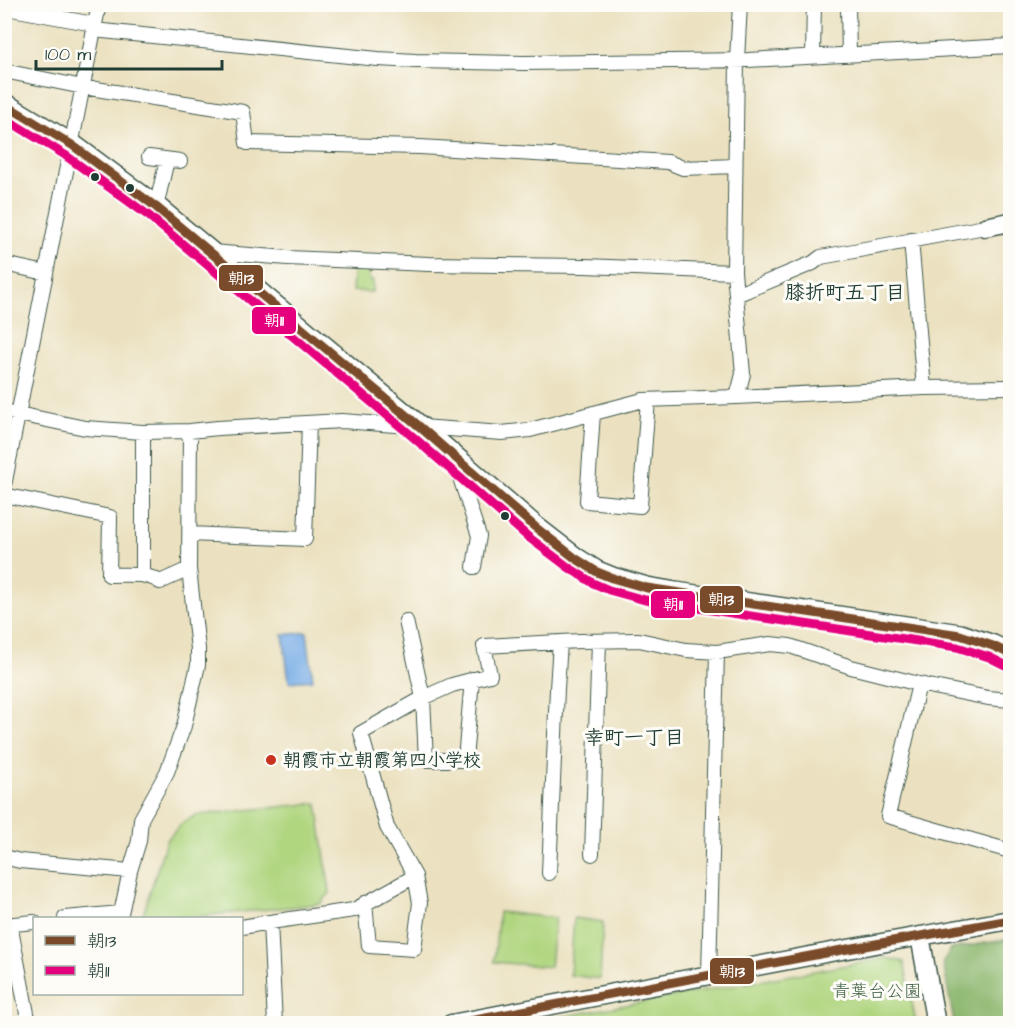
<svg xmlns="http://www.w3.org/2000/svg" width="1015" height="1028" font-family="'Architects Daughter','Klee One',sans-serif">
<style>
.green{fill:#b0d680;stroke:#688a5a;stroke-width:1.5}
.forest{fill:#8cb76e;stroke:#567a51;stroke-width:1.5}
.water{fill:#7aaee7;stroke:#4c768e;stroke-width:1.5}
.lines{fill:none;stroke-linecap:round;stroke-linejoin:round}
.street-casing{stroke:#3e5649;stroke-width:16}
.secondary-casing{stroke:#3e5649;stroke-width:21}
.primary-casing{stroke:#3e5649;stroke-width:24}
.street{stroke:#fff;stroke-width:14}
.secondary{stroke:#fff;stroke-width:18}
.primary{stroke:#fff;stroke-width:21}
.bus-1-casing{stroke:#fdfcf7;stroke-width:14}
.bus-2-casing{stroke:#fdfcf7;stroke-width:14}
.bus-1{stroke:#7a4b2a;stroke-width:9}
.bus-2{stroke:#e5007d;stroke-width:9}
.bus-dot{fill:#1f3d34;stroke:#fdfcf7;stroke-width:2}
.poi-dot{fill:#c8321e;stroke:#fdfcf7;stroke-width:2}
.labels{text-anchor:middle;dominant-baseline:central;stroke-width:6;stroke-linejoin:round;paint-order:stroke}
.poi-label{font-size:18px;font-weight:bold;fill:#1f3d34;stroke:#fdfcf7;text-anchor:start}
.park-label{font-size:18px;fill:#436347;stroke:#fdfcf7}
.neighbourhood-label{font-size:20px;font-weight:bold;fill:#1f3d34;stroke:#fdfcf7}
.line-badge{stroke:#fdfcf7;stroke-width:2}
.badge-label{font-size:16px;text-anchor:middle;font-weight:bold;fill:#fff}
</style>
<rect width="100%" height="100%" fill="#fdfcf7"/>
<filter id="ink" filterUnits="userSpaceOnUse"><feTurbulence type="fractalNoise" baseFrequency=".0167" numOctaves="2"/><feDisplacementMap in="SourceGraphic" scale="12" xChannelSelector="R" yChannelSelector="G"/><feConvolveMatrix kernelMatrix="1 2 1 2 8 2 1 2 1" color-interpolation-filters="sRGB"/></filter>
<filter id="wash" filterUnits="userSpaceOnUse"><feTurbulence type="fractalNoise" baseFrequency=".008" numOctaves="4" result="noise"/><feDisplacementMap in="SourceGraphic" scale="24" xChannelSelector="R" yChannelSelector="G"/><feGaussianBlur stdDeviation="1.35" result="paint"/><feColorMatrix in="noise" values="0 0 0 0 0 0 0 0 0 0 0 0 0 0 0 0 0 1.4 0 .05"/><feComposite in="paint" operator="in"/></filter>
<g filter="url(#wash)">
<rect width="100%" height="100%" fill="#ebe1c0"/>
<path class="green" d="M354,266H370L369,280L373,281L372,292L352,291Z
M317,803L330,893L320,904L181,918H144L143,915L166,841L182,823L196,815Z
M499,912L555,918L550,967L494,962Z
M574,918L603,922L600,979L570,975Z
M886,958L904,962L916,1023H526Z"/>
<path class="forest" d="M1010,939V1023H954L943,962L951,949Z"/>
<path class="water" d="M307,632L313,680L289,682L283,635Z"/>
</g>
<g filter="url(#ink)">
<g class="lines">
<defs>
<path id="street" d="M848,7L849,54
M7,8L88,23L94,28L103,31L378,59L416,61L523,63L748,60L1010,46
M813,56L814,4
M4,71L83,87L243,112L247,143L420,147L668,162L683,168L735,166
M149,157L180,161
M156,207L167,160
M911,240L924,388
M211,252L288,258L429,264L585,266L734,272
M4,264L46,273
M736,295L813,263L821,257L985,227
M737,397L924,388L1010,387
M4,411L85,428L143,432L190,431L218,428L342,421L502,433L530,430L643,400L737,397L743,374L734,272L737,60L740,4
M593,413L587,501L640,506L648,400
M454,459L479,536L474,567
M4,486L99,4
M4,495L110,517L109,575C126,575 145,572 160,582L189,569
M190,534L305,539L309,423
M143,575V432
M406,621L423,698L426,760H465L472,679
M919,684L988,698L1010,700
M592,854L599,641
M4,857L20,861L130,871
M549,873L557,689L560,642
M365,903L369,946L414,949L420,903L415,876L387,827L361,733L423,698L452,685L490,675L484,646L580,641L639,640L686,650L717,652L770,644L790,646L851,667L919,684L888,816L1010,851
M65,918L121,913
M120,918L130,871L139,841L141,819L167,772L184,726L198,665V649L189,569L190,431
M270,922L275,1024
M10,924L29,1024
M4,925L34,922
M242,927L270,922L354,910L415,876
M709,975L717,652"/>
<path id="secondary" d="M985,227L1010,222
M920,936L936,1024
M451,1024L831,952L1010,920"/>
<path id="primary" d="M4,104L72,145L156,207L420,427L535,527L575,558L597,572L612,578L647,588L676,593L960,635L993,646L1010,654"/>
</defs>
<use href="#street" class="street-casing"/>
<use href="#secondary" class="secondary-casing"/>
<use href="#primary" class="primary-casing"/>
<use href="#street" class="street"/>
<use href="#secondary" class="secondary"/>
<use href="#primary" class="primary"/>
<defs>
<path id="bus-1" d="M4,104L72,145L156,207L420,427L535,527L575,558L597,572L612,578L647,588L960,635L993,646L1010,654
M454,1024L831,952L1010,920"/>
<path id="bus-2" d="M4,118L65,155L149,216L412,436L527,536L568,567L593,583L609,590L645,600L957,647L989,657L1005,665"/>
</defs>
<use href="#bus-1" class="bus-1-casing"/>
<use href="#bus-2" class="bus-2-casing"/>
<use href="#bus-1" class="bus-1"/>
<use href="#bus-2" class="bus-2"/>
</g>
</g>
<g class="bus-dot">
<circle cx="95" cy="177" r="5"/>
<circle cx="130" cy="188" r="5"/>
<circle cx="505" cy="516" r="5"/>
</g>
<circle class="poi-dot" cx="271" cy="760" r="6"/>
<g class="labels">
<g class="poi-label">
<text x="283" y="760">朝霞市立朝霞第四小学校</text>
</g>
<g class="park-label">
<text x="877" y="991">青葉台公園</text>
</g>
<g class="neighbourhood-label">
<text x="845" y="293">膝折町五丁目</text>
<text x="634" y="738">幸町一丁目</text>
</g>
</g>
<g class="line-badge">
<rect x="218" y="264" width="46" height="28" rx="6" fill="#7a4b2a"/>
<rect x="251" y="306" width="46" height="29" rx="6" fill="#e5007d"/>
<rect x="699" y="585" width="45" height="29" rx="6" fill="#7a4b2a"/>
<rect x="650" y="590" width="46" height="29" rx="6" fill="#e5007d"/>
<rect x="709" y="957" width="46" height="28" rx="6" fill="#7a4b2a"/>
</g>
<g class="badge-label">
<text x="241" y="284">朝13</text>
<text x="274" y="326">朝11</text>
<text x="721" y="605">朝13</text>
<text x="673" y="610">朝11</text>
<text x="732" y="977">朝13</text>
</g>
<rect width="1015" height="1028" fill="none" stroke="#fdfcf7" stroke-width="24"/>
<rect x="33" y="917" width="210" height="78" fill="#fdfcf7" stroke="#a4b0a9" stroke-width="1.5"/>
<rect x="45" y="936" width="30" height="9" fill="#7a4b2a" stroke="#a4b0a9" stroke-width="1.5"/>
<text x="87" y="947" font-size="18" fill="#1f3d34">朝13</text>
<rect x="45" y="966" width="30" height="9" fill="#e5007d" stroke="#a4b0a9" stroke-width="1.5"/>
<text x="87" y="977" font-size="18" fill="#1f3d34">朝11</text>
<path d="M36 60v9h186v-9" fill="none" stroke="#1f3d34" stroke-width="3"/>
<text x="45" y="60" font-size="18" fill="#1f3d34" stroke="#fdfcf7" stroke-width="4.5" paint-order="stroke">100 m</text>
</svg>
